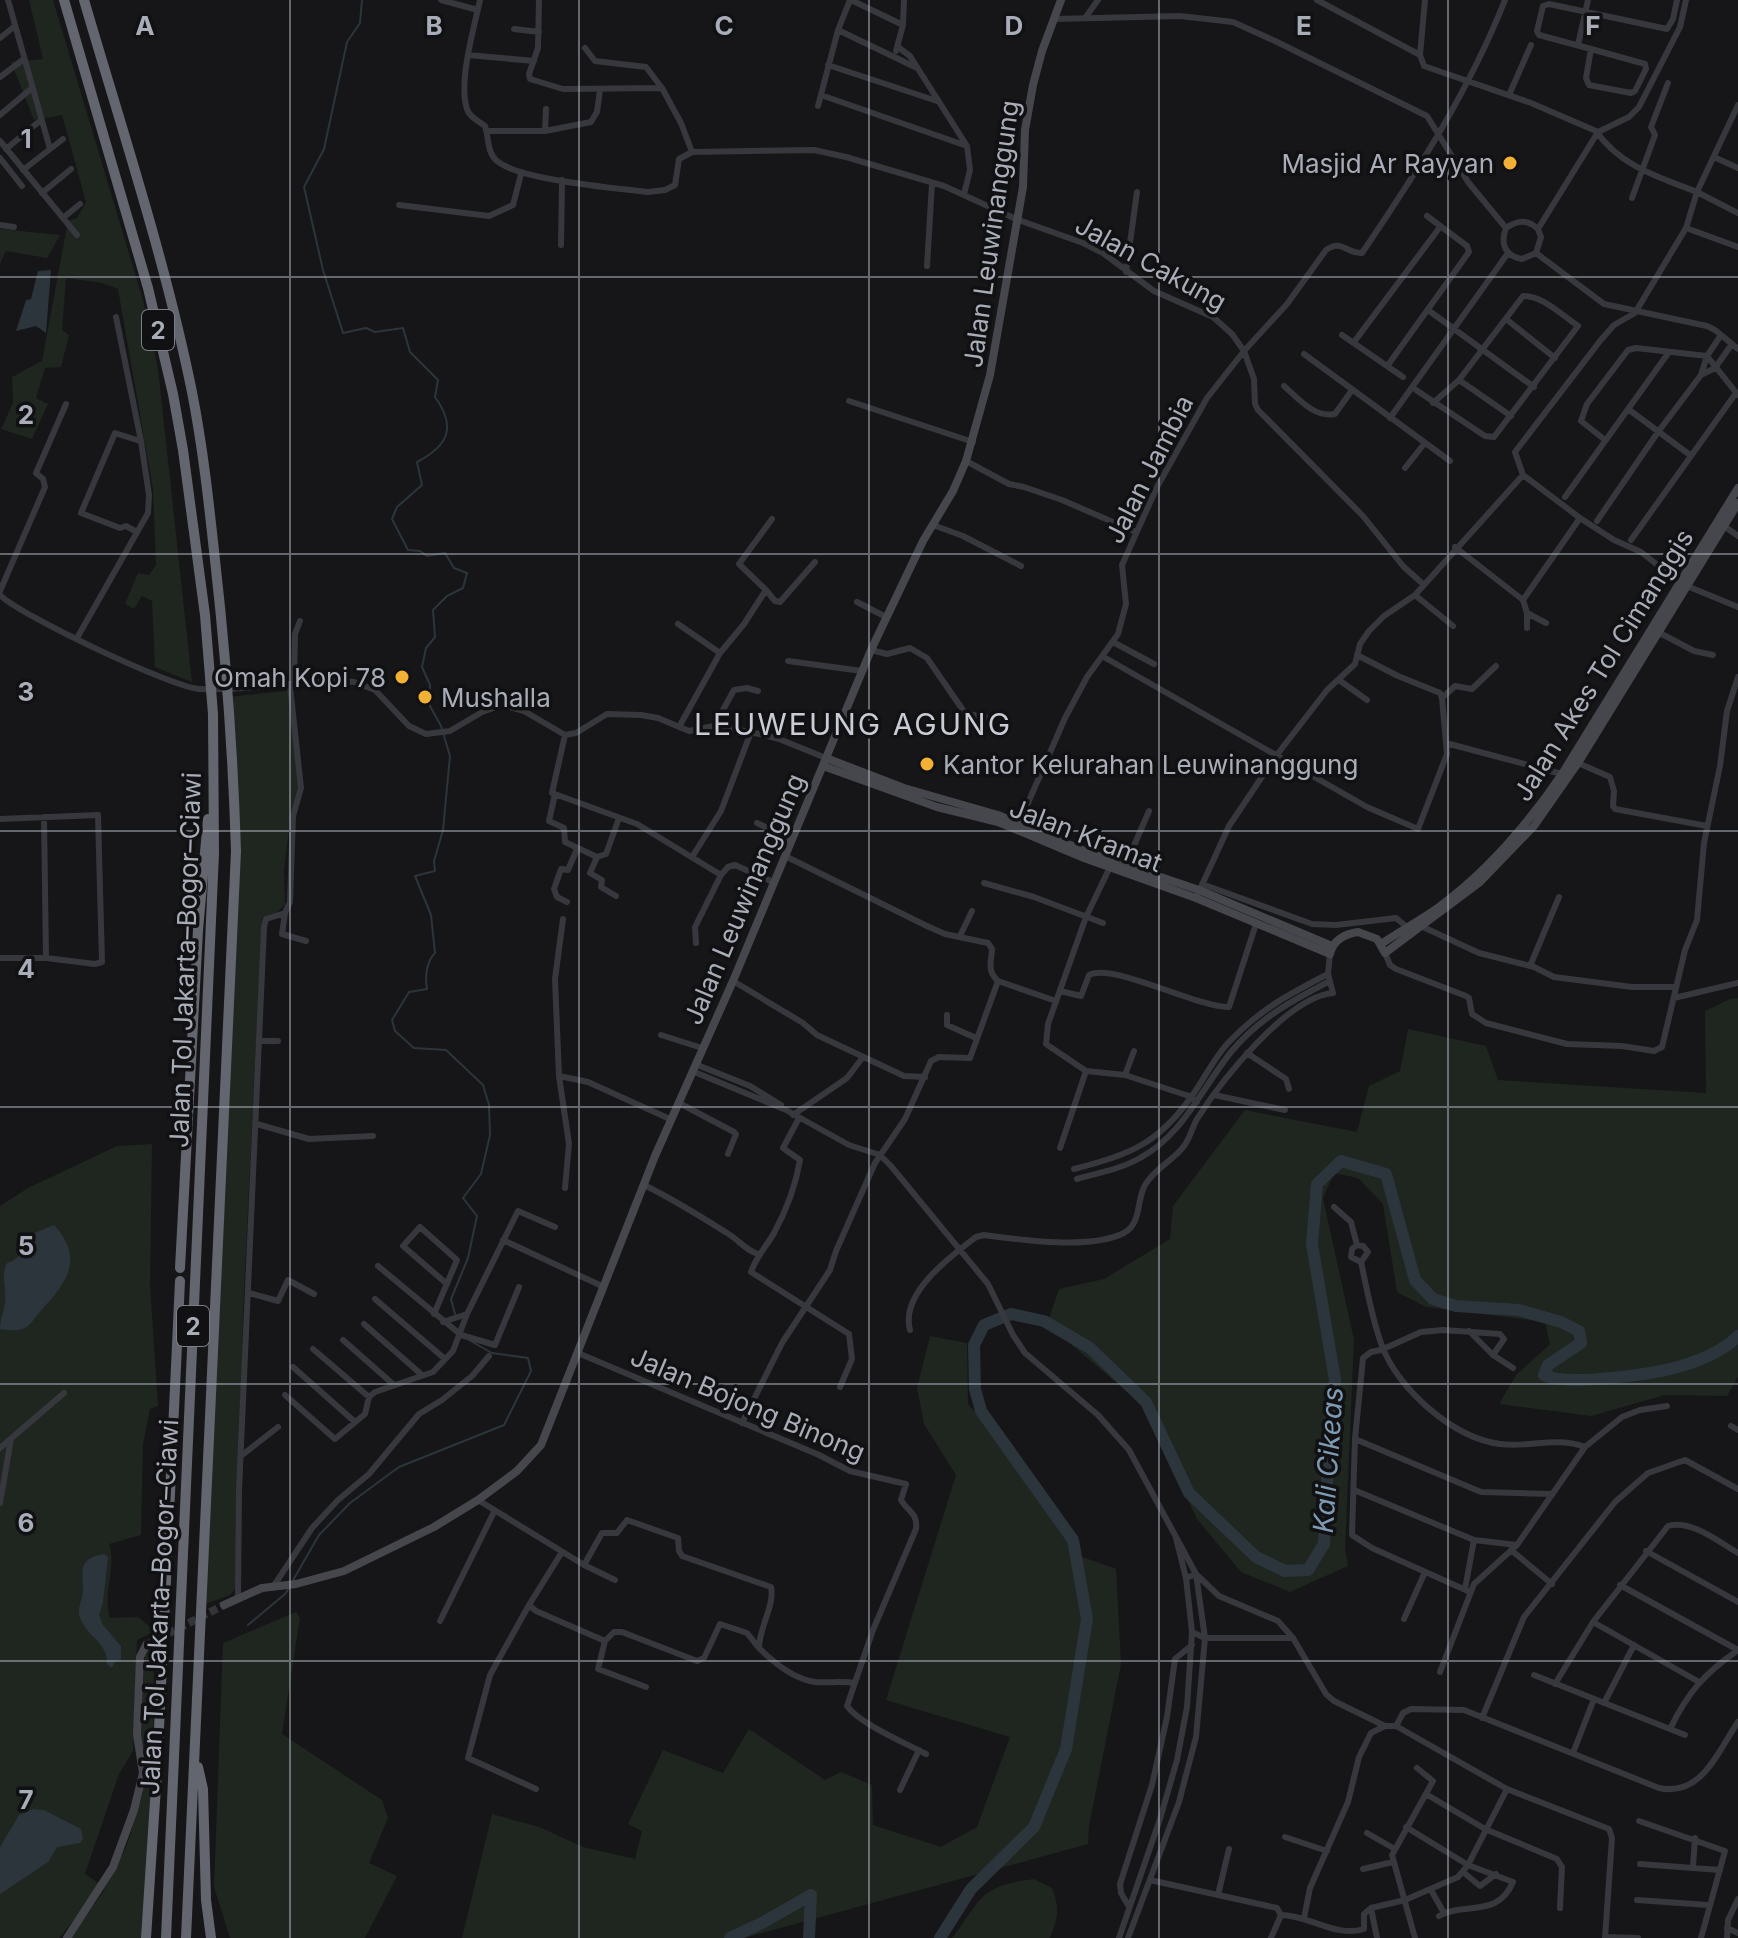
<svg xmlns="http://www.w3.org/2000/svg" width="1738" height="1938" font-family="Inter,sans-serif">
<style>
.green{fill:#1e261f}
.water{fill:#2c353c}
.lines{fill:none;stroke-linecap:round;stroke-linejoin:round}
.stream{stroke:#2c353c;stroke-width:2}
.river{stroke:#2c353c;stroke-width:12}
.secondary-tunnel{stroke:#333438;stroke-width:8;stroke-dasharray:8 4;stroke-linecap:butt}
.street{stroke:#37383d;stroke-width:6}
.secondary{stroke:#45474d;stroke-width:8}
.highway{stroke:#63666e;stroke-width:10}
.grid{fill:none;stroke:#a8adb8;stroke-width:2;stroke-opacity:0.55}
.poi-dot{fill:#f2b134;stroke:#111113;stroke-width:3}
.labels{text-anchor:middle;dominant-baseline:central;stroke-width:7;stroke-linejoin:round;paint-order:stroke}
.shield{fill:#111113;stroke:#7b7e86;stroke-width:2}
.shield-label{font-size:24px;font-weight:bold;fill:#a8adb8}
.poi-label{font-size:26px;fill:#a8adb8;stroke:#111113;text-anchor:end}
.street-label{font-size:26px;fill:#a8adb8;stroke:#111113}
.water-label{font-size:28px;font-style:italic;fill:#7f9bb3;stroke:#111113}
.quarter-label{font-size:30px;letter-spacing:2px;fill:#c9ccd4;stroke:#111113}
.grid-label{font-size:26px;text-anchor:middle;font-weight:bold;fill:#a8adb8;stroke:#111113;stroke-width:7;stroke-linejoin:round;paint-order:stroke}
</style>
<rect width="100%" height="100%" fill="#161618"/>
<path class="green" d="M29,0H53L143,300L158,368L192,682L155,667L152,601L142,596L134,609L125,604L138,573L149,575L156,565L153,489L118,289L102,283L66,278L62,330L69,335L61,367L45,368L36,398L48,404L32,439L1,429L13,403L12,377L42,361L68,221L77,218L86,202L62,115L34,120L11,62L43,59Z
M0,229L60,235L47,258L6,251L0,264Z
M286,691L289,693L300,788L291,812L288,837L284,870L285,905L275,914L262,918L243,1313L238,1585L230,1595L202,1605L236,851L228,697Z
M1738,998V1377L1727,1396L1665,1395L1591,1416L1499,1404L1516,1375L1550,1344L1545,1322L1426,1307L1397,1292L1383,1204L1358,1178L1334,1173L1323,1198L1354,1340L1345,1549L1348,1566L1290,1592L1241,1572L1197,1519L1143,1405L1047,1324L1059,1289L1104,1279L1170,1239L1173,1206L1245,1110L1357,1132L1369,1086L1400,1071L1408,1029L1486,1046L1498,1080L1706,1093L1705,1011L1730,999Z
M152,1144L150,1285L158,1406L150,1409L143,1444L141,1535L109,1544C117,1567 102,1594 110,1618L138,1617L155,1631L137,1640L133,1751L119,1774L85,1874L98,1883L79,1914L59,1938H0V1206L28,1188L117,1146Z
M930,1336L967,1343L968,1404L1040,1484L1077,1555L1116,1569L1121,1664L1089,1826L1088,1844L744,1938H462L492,1814L539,1827L583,1847L635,1859L642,1831L628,1824L663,1750L723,1773L749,1729L825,1780L841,1772L872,1785L873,1825L941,1847L977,1827L1010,1737L886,1700L956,1475L924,1424L917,1388Z
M296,1612L300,1618L282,1734L382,1800L388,1818L369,1863L397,1876L365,1938H230L214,1887L223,1643Z
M154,1645L153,1768L144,1938H70L103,1892L127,1845L142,1795L147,1768L140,1750L145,1651Z
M1034,1879L1052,1888C1060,1907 1058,1918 1050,1938H952C983,1897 979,1886 1034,1879Z"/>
<path class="water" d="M51,270L46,333L36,326L16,331L26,300L31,299L38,271Z
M54,1225C83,1256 69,1280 45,1306C28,1325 29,1334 0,1329C0,1319 4,1312 5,1303C7,1288 0,1276 7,1263C20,1260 23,1249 25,1237Z
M104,1554L108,1557L103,1602L99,1615L103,1625L121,1646V1659L114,1663L112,1668L107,1664C108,1644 90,1638 82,1622C75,1610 82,1603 83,1592C83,1570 77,1559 104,1554Z
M33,1809L44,1810L81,1829L83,1839L80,1843L57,1847L48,1862L0,1894V1847L19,1815Z"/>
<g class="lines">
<path class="stream" d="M362,0L360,23L347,42L324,149L304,187L323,270L343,333L366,328L375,332L403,328L410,352L438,380L435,397C457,427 448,446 417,462L422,485L397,507L392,519L408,550L420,551L427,556L445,553L454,568L467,573L463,588L447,596L433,610L435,637L426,648L422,667L430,685V706L441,726L450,756L443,830L434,861L435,871L415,876L431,915L435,953C426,962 425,978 427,989L409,992L392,1020L395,1031L414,1048L446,1050L483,1085L489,1105L490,1135L481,1174L463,1198L477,1216L468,1258L451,1299L455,1314
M292,1582L319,1535L350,1503L399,1467L504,1425L531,1371L528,1358L492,1353L469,1340
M248,1625L285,1594L289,1588"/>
<path class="river" d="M730,1938L762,1923L811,1895L809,1938
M940,1938L971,1889L1034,1827L1066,1749L1087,1619L1073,1540L981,1411L975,1389L974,1345L984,1325L1011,1314L1044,1321L1090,1348L1146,1402L1189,1493L1256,1557L1285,1571L1308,1570L1324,1544L1331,1403L1335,1380L1312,1244L1317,1184L1341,1161L1386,1174L1415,1280L1433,1299L1456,1306L1519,1310L1561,1322L1579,1331L1581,1343L1548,1365L1544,1375C1566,1387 1652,1374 1678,1367C1699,1361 1723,1351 1738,1336"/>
<path class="secondary-tunnel" d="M146,1645L224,1605"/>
<path class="street" d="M8,0L50,149
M441,0L478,10
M480,0C474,28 458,82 467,109C469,117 479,121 485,126C489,138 487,153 497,161C519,180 616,188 648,192L665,190L675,185L679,159L692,152L814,150L846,157L944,186L1016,219L1083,243L1103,253L1154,291L1213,317L1232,334L1244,351L1254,379L1255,404L1258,410L1363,516L1403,566L1424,585
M539,0L538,48L529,74L530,79L563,89L662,88L681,123L692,152
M851,0L903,25
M1317,0L1420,55
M1425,0L1420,55L1424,66L1531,103L1596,131C1620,166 1658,177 1697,192L1738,105
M1085,18L1098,0
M1055,19L1180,16L1233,22L1275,41L1427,116L1468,182L1506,228
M514,29L539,32
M838,30L917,68
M0,38L15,26
M1578,45L1588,0
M898,47L910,56L967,146L970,170L964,194
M585,48L595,61L646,67L662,88
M1591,49L1645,64L1646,69L1635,91L1631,93L1589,85L1586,78L1591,49L1539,35L1537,31L1543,6L1549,4L1667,29L1673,19L1677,0
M896,51L903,25L904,0
M468,55L534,61
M828,65L937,101
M0,77L24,59
M821,95L967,146
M1509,95L1531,45
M818,106L838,30L850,0
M0,115L32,88
M487,131H545L591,122L597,112L600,90
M545,131L546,109
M0,141L77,235
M6,149L41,120
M1714,157L1738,168
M0,158L22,186
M23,170L63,139
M42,193L71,169
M1632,198L1655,135L1651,127L1668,83
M399,205L489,216L513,205L521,174
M63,218L80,204
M0,225L14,227
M1686,228L1738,247
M1538,229C1527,219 1518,220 1506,228C1500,244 1505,256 1522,259L1536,253L1541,237L1538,229L1598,132L1629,117L1639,107L1680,27L1686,0
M561,245L562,180
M1536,253L1604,304L1707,326L1715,330L1738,349
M927,266L932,184
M1126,272L1137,192
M1428,310L1534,387
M1506,319L1555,358
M1342,335L1403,377
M1354,342L1440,227
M1304,354L1450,461
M1388,365L1469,252L1467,246L1427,216
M1701,375L1715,368L1732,344
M1459,380L1511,416
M1284,386C1299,399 1314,418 1335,414L1352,390
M1416,390L1485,436L1494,437L1578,326C1563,316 1542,295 1523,296L1459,380L1433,403
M849,401L973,442
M1628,409L1690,455
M1390,418L1508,253
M1605,440L1581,421L1587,404L1628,350L1636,348L1707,356L1738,395
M966,461L1009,484L1024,487L1062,500L1136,532
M1405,468L1424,444
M1523,475L1580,518L1614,540L1641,552L1679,582
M1565,497L1669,352
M1597,521L1658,432L1701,375L1707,356L1721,335
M933,525L963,536L1021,566
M1724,526L1738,536
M137,532L126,526L120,528L81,513L115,433L140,441
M1631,540L1736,393
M1455,547L1523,600L1527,613V628
M1687,586L1738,607
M766,590L775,601L780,602L815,562
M0,591L45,487L43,479L36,473L66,404
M0,595C19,615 173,688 200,689C251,692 303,678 354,682L375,690L409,726L426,734L450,731L482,712L502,705L524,711L565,735L576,733L607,714L641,715L658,718L689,731L714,726L751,732L779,739L826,758
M1415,595L1453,626
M1523,600L1580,518
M857,602L886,617
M1527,613L1546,623
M678,624L720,653
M1658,632L1694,651L1713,655
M77,638L148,513L149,495L141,441L116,317
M1113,642L1154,664
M871,650L887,654L910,648L927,658L965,713L991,719L998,716
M1102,656L1367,807L1418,829L1447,754L1442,698L1440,693L1398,676L1357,655
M788,661L862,671
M1339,680L1367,700
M294,685L295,634L300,621
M1442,698L1455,686L1472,689L1496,666
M714,726L734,690L747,688L758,691
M679,727L720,653L744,624L766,590L739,564L772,519
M565,735L552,793L637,824L721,875L695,927L696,943
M1446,743L1562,774
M1578,763L1610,777L1614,791L1613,806L1615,809L1707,826
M555,794L549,821L564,828L565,842L597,857
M44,817L46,958
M0,819L98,815L102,962L95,964L46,958H0
M757,823L792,840
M1018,826L1065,718L1087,677L1118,634L1126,604L1122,565L1157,487L1207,398L1244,351L1287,304L1326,250C1342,239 1345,253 1362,253C1417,172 1469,91 1505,0
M785,856L929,927L945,934L988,943L992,949C991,963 987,971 998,981L1056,1001
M692,857L721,811L751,732
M1126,864L1149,811
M1110,867L1086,917L1048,1024L1046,1044L1086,1071L1125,1075L1192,1097L1197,1102
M721,875L728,867L735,865L773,882
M984,883L1034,897L1103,923
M1202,884L1312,924L1336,925L1396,918L1407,927
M616,896L601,887L602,880L590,873L597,857L606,854L619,818
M1196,898L1229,826L1276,756L1327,690L1355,664L1360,644L1369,631L1384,616L1415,595L1523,475L1515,452L1600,341L1614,325L1635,313L1686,228L1697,192L1738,213
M567,902L557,897L554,889L561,869L568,870L577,849
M285,913L282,934L306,941
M563,919L555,979L559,1076L588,1082L672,1120
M1423,927L1479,953L1534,967L1554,977L1632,987H1675
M960,936L972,911
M1385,953L1390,965L1396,969L1466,996L1469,998L1472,1014L1486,1023L1567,1044L1622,1046L1654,1051L1662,1047L1685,950L1697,920L1704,843L1720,766L1727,711L1738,677
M1530,966L1559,897
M733,981L803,1023L817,1035L904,1076L925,1077
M1060,991L1081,996L1089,975C1112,962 1198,1008 1229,1007L1256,924
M1674,998L1738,983
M947,1015V1025L976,1038
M661,1035L702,1048
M260,1041H278
M1247,1053L1286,1079L1289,1089
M695,1064L750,1086L781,1105
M692,1071L786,1110L849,1145L880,1155L891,1166L988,1284L1013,1335L1025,1353L1098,1415L1129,1450L1196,1574L1205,1638L1196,1737L1179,1802L1128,1938
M1125,1075L1134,1051
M559,1076L569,1144L565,1188
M1214,1095L1285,1110
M679,1103L734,1132L736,1134L728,1154
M793,1115L847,1078L863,1057
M799,1118L783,1148L800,1160C796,1184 786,1211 774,1233C766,1247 756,1257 751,1272L849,1334L852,1359L840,1387
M257,1124L309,1139L373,1136
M1060,1148L1086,1071
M1074,1169C1131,1154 1159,1144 1194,1093C1205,1077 1215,1057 1228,1043C1259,1010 1289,994 1328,974
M1077,1179C1098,1173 1121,1169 1140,1158C1183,1135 1202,1088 1231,1052C1258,1019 1293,1000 1330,981
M644,1185C673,1199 700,1216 727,1233C739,1240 745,1250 758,1254
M1334,1207L1351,1222L1357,1245L1352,1249L1351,1257L1361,1262L1368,1252L1363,1246L1357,1245
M503,1240L604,1287
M1361,1262C1367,1290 1372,1319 1382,1346C1398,1389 1453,1438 1500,1444C1528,1448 1557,1436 1585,1447
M378,1266L461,1335L495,1345L519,1287
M249,1293L278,1301L288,1280L314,1294
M375,1299L445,1359
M434,1314L457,1260L420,1227L403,1246L447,1284
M443,1322L467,1314
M364,1324L422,1375
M910,1330C900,1293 950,1257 976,1237L984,1235C1021,1240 1090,1250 1124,1233C1142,1223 1136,1201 1145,1185C1155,1168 1173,1161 1184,1146C1190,1138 1192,1128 1197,1119C1221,1081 1287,997 1333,993L1328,974L1330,954
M1469,1331L1493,1355L1513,1368
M343,1340L394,1385
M313,1349L369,1397
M578,1353L819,1455L850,1471L906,1484L901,1500C908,1512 918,1513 916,1529L873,1630L847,1706C860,1724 905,1743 926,1754
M293,1367L355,1422
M285,1395L335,1439L365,1414L369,1397L375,1392L433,1372L453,1351L467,1314L518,1211L555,1227
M742,1423L782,1343L830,1270L836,1251L875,1163L905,1119L931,1061L939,1057L970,1058L998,981
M1731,1426L1738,1430
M1355,1439L1481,1492L1552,1494
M0,1448L64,1393
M241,1456L278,1427
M1354,1490L1474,1540L1517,1545
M478,1500L584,1565L602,1533H617L627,1520L678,1538L679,1551L682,1556L771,1587C775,1605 759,1628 759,1648C774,1663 793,1679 815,1682C829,1683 842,1681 855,1683
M0,1503L11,1439
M1511,1550L1552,1584
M1646,1551L1738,1602
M562,1552L529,1605L536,1611L605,1641L614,1632H622L697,1661L704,1658L720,1624L747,1633L758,1647
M584,1565L615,1580
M1186,1578L1196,1574L1219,1596L1278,1621L1293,1638L1326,1694L1334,1701L1385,1726H1396L1507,1789L1609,1829L1612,1838L1605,1938
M275,1584L312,1528L338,1500L369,1474L419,1414L442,1400L472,1376L489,1356
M1620,1585L1738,1650
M1465,1589L1474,1540
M1470,1592L1372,1548L1352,1535L1355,1439L1363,1358L1371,1352L1381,1350L1421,1332L1443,1330L1500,1334L1504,1339L1493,1355
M238,1597L239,1490L264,927L266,919L285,913L290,902L293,816L301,788L290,686
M529,1605L490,1675L468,1758L536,1789
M1404,1619L1425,1572
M440,1621L494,1512
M1593,1622L1699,1682
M1192,1632L1205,1638H1293
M605,1641L598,1669L646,1687
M1440,1672L1474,1584L1517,1545L1585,1447L1622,1417L1640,1410L1667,1406
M1534,1675L1685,1735
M1555,1684L1593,1622L1668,1526C1691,1519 1719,1542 1738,1553
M1604,1703L1634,1645
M1482,1718L1524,1617L1615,1502L1648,1473L1685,1460L1738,1489
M1396,1726L1403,1713L1411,1709L1464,1710L1659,1788C1702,1797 1718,1751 1738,1722
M1670,1729C1688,1692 1704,1674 1738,1650
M1573,1753L1594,1699
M900,1790L919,1750
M1426,1794L1485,1829L1557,1859L1562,1867L1560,1908
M1639,1821L1725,1851L1701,1938
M1406,1827L1468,1865L1513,1882C1497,1919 1466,1901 1439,1916
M1367,1833L1393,1848
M1285,1837L1327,1851
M1640,1864L1720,1870
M1693,1867L1695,1838
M1363,1869L1393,1862
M1463,1872L1480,1886L1496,1874
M1150,1880L1277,1908L1281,1915C1309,1915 1336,1938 1364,1929V1914L1371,1908
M1431,1890L1444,1913
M1218,1895L1229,1849
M1637,1900L1708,1905
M1128,1905L1121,1893L1120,1884L1152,1785L1167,1717L1175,1659L1192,1645
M1304,1918L1310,1888L1348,1802L1359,1757L1371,1733L1385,1726
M1727,1928L1738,1933
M1605,1937L1638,1938
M1119,1938L1160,1819L1177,1760L1187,1707L1192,1632L1186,1578L1176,1538
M1271,1938L1281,1915
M1377,1938L1371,1908L1405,1900L1458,1877L1468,1865L1507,1789
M1415,1938L1392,1855L1433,1781L1417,1768
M1727,1938L1728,1920L1738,1899"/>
<path class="secondary" d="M826,758L904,788L998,815L1087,852L1199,890L1332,946
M823,766L937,807L998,822L1084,858L1196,898L1330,954C1333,940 1345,934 1358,932L1377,939L1385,953L1480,882L1534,826L1578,763L1738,503
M1381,944C1400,931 1421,920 1439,907C1488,871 1528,824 1562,774L1738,488
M224,1605L262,1588L296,1584L344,1571L434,1527L478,1500L517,1471L541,1445L655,1156L733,981L871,650L923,541L953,491L966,461L990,375L1023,187L1025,130L1033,85L1042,51L1061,0
M67,1938L113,1867L134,1810L143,1773L137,1735L140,1657L146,1645"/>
<path class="highway" d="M64,0L148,288L173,394L183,450L205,615L213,714L214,853L166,1938
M84,0C122,130 165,259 192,392C203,448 209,504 215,560C226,657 233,754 236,851L186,1938
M180,1268L198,930L208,819
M198,1767L203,1789L206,1900L211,1938
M146,1938L157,1771L180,1281"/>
</g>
<path class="grid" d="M290,0V1938M579,0V1938M869,0V1938M1159,0V1938M1448,0V1938M0,277H1738M0,554H1738M0,831H1738M0,1107H1738M0,1384H1738M0,1661H1738"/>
<g class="poi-dot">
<circle cx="1510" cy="163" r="8"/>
<circle cx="402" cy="677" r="8"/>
<circle cx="425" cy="697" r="8"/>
<circle cx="927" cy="764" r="8"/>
</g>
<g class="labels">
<g class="shield">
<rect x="142" y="310" width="32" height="40" rx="6"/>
<rect x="177" y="1306" width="32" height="40" rx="6"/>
</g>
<g class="shield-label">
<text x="158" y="330">2</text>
<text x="193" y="1326">2</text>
</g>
<g class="poi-label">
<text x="1494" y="163">Masjid Ar Rayyan</text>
<text x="386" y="677">Omah Kopi 78</text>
<text x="441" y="697" text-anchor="start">Mushalla</text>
<text x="943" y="764" text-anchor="start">Kantor Kelurahan Leuwinanggung</text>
</g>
<g class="street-label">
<text transform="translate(991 234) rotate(-82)">Jalan Leuwinanggung</text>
<text transform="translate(1151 263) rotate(29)">Jalan Cakung</text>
<text transform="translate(1149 469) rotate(-63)">Jalan Jambia</text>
<text transform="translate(1603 665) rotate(-58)">Jalan Akes Tol Cimanggis</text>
<text transform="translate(1086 835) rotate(21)">Jalan Kramat</text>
<text transform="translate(744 899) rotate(-67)">Jalan Leuwinanggung</text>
<text transform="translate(185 960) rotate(-88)">Jalan Tol Jakarta–Bogor–Ciawi</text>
<text transform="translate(748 1404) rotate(23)">Jalan Bojong Binong</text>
<text transform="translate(159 1607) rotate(-87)">Jalan Tol Jakarta–Bogor–Ciawi</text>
</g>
<g class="water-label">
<text transform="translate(1328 1460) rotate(-86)">Kali Cikeas</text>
</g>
<g class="quarter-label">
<text x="853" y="724">LEUWEUNG AGUNG</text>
</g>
</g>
<g class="grid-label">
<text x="145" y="35">A</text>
<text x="434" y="35">B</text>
<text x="724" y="35">C</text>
<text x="1014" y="35">D</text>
<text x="1304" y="35">E</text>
<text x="1593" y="35">F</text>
<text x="26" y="148">1</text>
<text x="26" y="424">2</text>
<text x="26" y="701">3</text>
<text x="26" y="978">4</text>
<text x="26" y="1255">5</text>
<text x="26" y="1532">6</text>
<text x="26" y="1809">7</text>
</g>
</svg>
